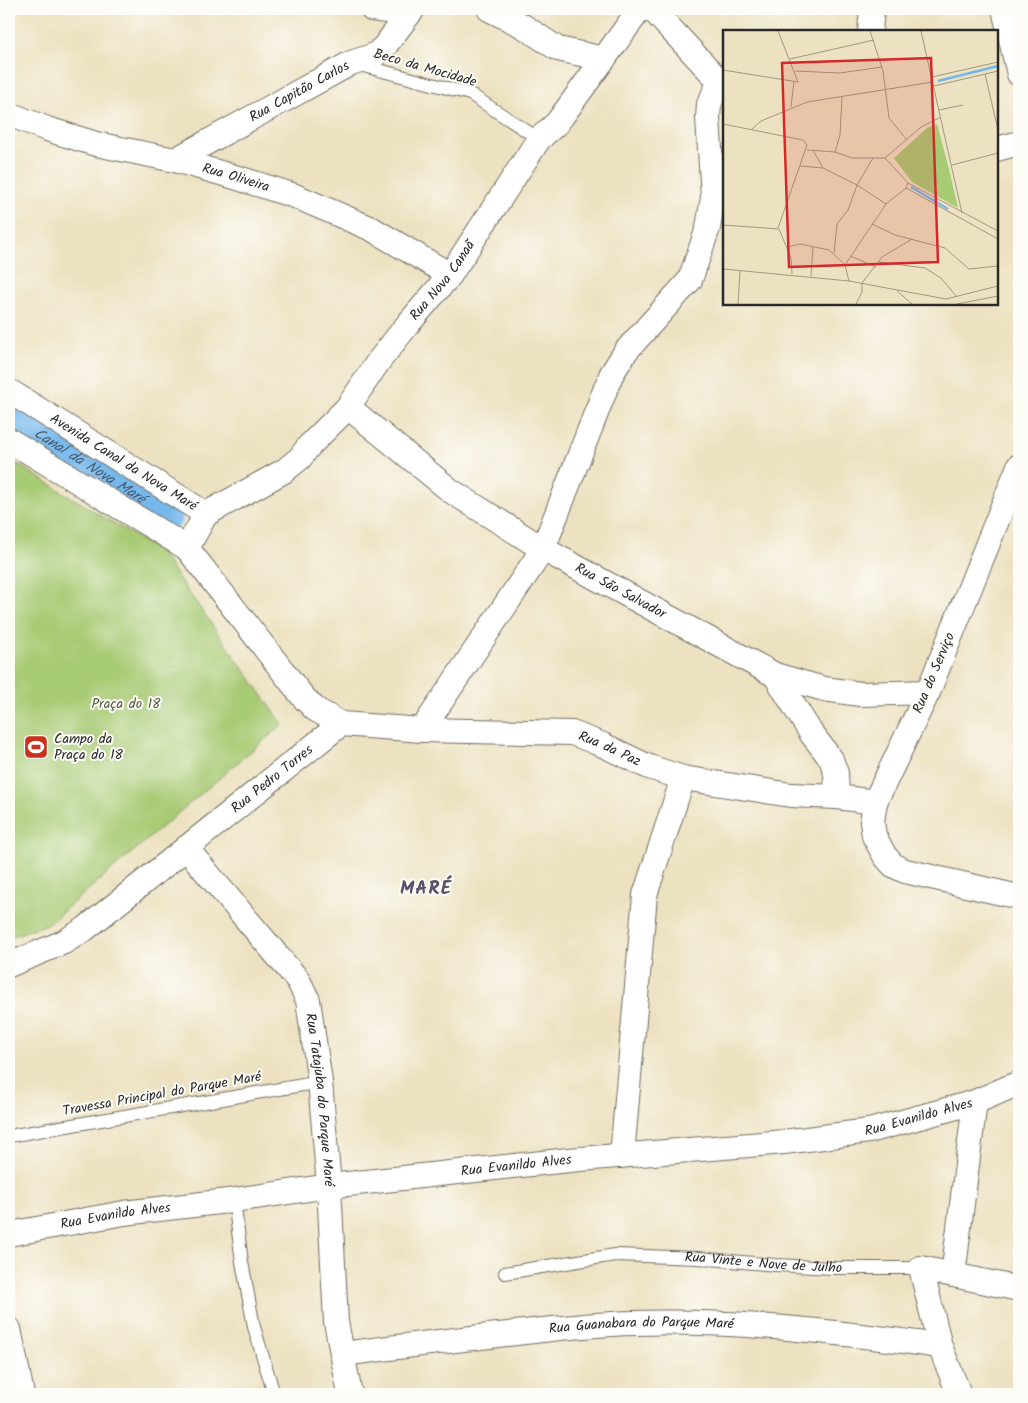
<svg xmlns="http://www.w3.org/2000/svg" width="1028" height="1403" font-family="Kalam,sans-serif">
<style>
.green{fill:#a8cb75;stroke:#6a7b50}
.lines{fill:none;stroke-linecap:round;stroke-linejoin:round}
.canal{stroke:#77b8ec;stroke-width:26}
.service-casing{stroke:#6f6b5f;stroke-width:14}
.minor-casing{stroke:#6f6b5f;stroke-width:26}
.service{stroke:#fff;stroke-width:12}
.minor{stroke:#fff;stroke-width:24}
.labels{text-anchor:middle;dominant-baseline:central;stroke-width:4;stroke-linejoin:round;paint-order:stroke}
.street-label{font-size:14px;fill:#2b2b2b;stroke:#fdfcf7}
.park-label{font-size:14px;fill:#505b41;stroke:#fdfcf7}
.poi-label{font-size:14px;fill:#2b2b2b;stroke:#fdfcf7;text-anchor:start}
.water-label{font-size:15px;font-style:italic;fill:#465c6f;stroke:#fdfcf7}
.district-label{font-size:19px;font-weight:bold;letter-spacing:1px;fill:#5a516b;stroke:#fdfcf7}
.inset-river{fill:none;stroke:#77b8ec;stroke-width:2.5}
.inset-road{fill:none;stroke:#9f9884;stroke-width:1}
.view{fill:#d62828;fill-opacity:0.15;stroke:#d62828;stroke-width:2.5}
.inset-edge{fill:none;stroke:#2b2b2b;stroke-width:2.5}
</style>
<rect width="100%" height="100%" fill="#fdfcf7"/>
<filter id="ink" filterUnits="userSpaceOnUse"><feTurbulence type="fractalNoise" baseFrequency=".02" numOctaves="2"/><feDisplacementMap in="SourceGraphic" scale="10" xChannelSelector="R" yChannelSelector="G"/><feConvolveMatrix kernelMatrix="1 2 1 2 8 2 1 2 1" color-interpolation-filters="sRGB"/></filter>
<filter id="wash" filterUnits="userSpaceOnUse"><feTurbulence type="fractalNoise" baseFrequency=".0096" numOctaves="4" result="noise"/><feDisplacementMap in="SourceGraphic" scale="20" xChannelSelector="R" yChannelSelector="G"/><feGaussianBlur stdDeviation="1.12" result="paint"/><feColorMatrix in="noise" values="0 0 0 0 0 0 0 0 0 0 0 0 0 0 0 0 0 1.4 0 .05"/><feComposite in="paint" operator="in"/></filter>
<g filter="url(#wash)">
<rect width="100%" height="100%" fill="#ece1c0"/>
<path class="green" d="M9,459L159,551L283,724L48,924L9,937Z"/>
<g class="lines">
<path class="canal" id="s1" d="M9,416L170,517"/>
</g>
</g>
<g filter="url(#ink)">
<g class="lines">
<defs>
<g id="service">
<path d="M356,64L470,94L539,139"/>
<path d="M9,1136L320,1082"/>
<path d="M234,1200L242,1262L254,1327L274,1394"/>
<path id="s2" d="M505,1273L615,1255L698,1258L776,1265L832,1268H921"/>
</g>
<g id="minor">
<path d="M372,9L409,14"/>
<path d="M489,9L523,26L558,49L604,59"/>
<path d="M652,9L724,86"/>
<path d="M1004,9L1019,74"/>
<path d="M870,31L872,9"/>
<path id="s3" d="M9,114L47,129L96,144L175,160L238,178L295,196L372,229L450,275"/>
<path d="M997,149L1019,143"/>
<path id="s4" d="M175,160L351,63L375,55L384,47L413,9"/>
<path id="s5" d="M9,391L206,514L187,548"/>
<path id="s6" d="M348,407L451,491L543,549L775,675L824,689L860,694L928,692"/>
<path id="s7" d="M9,440L187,548L303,697L315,709L341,724L422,730L572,733L603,745L649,767L683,778L791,795L837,797L875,802"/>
<path d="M1019,466L928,692L875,802L872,822L874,836L885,856L893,865L905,871L1019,897"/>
<path id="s8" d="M206,514L284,471L300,458L309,446L348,407L378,362L408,324L450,275L539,139L557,123L640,9"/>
<path d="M775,675L811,733L831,759L836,773L837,797"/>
<path d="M422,730L543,549L611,375L626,351L690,280L708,228L713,197L708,118L709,104L720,81"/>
<path id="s9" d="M186,848L298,980L308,1000L320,1082L329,1186L336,1322L350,1394"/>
<path id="s10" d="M9,965L64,942L85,929L341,724"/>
<path d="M622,1156L645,895L683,778"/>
<path id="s11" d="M9,1234L124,1213L228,1201L329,1186L569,1160L784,1142L869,1131L975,1102L1019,1083"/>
<path d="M953,1275L975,1102"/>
<path d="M9,1329L22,1394"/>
<path id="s12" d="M343,1354C395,1347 446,1341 498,1335C543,1330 588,1324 634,1323C737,1320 838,1332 940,1346"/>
<path d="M959,1394L940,1346L921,1268L1019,1289"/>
</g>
</defs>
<use href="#service" class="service-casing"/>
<use href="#minor" class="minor-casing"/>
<use href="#service" class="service"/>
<use href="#minor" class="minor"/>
</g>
</g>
<defs>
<symbol id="stadium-square" viewBox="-11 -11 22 22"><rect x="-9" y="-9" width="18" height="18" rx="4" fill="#c8321e" stroke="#fdfcf7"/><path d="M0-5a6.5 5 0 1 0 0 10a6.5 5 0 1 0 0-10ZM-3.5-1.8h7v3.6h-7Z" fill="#fff"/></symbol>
</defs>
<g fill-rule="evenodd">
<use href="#stadium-square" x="22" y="733" width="28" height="28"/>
</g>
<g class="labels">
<g class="street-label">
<text transform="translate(425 68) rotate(16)">Beco da Mocidade</text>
<text stroke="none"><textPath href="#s4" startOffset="142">Rua Capitão Carlos</textPath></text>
<text stroke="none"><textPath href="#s3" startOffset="236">Rua Oliveira</textPath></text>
<text stroke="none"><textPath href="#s8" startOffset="338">Rua Nova Canaã</textPath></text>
<text stroke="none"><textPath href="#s5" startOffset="135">Avenida Canal da Nova Maré</textPath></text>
<text stroke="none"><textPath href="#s6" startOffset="330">Rua São Salvador</textPath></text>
<text transform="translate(934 673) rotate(-67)">Rua do Serviço</text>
<text stroke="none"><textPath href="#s7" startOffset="716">Rua da Paz</textPath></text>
<text stroke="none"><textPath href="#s10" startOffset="324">Rua Pedro Torres</textPath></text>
<text transform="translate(162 1094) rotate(-10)">Travessa Principal do Parque Maré</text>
<text stroke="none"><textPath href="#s9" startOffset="296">Rua Tatajuba do Parque Maré</textPath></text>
<text stroke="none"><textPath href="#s11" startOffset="918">Rua Evanildo Alves</textPath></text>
<text stroke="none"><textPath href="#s11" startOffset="512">Rua Evanildo Alves</textPath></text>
<text stroke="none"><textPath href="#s11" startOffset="108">Rua Evanildo Alves</textPath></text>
<text stroke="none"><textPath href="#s2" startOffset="260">Rua Vinte e Nove de Julho</textPath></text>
<text stroke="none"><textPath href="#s12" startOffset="300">Rua Guanabara do Parque Maré</textPath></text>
</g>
<g class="park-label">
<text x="126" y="704">Praça do 18</text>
</g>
<g class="poi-label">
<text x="54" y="739">Campo da<tspan x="54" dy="16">Praça do 18</tspan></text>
</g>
<g class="water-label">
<text stroke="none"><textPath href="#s1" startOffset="95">Canal da Nova Maré</textPath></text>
</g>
<g class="district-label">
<text x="426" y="889">MARÉ</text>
</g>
</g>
<g transform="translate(723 30)">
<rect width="275" height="275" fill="#ece1c0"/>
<path d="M214,94L225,135L235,178L189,152L171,128L204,98Z" fill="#a8cb75"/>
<path class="inset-river" d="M215,51L275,36M188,157L225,179"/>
<path class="inset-road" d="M147,1L160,41L166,88L184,110M198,1L239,183M67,29L151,10M0,40L75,52L55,1M72,41L117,43L159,37M262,44L275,100M209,47L275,32M211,56L275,41M68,77L71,51M216,80L240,75M0,94L80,110L84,115L55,198M29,99L38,91L84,72L210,52M84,120L112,122L129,128H162M90,120L100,138M112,122L117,105L119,67M162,128L185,153L275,201M162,128L198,97L218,87M229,135L275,123M77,136L100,138L134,155L163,174M185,153L183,158L275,209M149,194L172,205L222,218L246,239L275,236M0,195L56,199L68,228L69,244M64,217L77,214L106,220L122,235L126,251M111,223L114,194L125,180L134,155L150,128M127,226L153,237M156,232L202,238L218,248L234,267M122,235L163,174L183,158M0,239L126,251L223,269L275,256M88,246L90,217M174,261L189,274M15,274L17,240M133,274L139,262V253L159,227L189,209M234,274L275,266"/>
<path class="view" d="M208,28L215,232L66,237L59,33Z"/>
<rect width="275" height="275" class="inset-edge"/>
</g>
<rect width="1028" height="1403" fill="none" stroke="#fdfcf7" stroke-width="30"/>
</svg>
